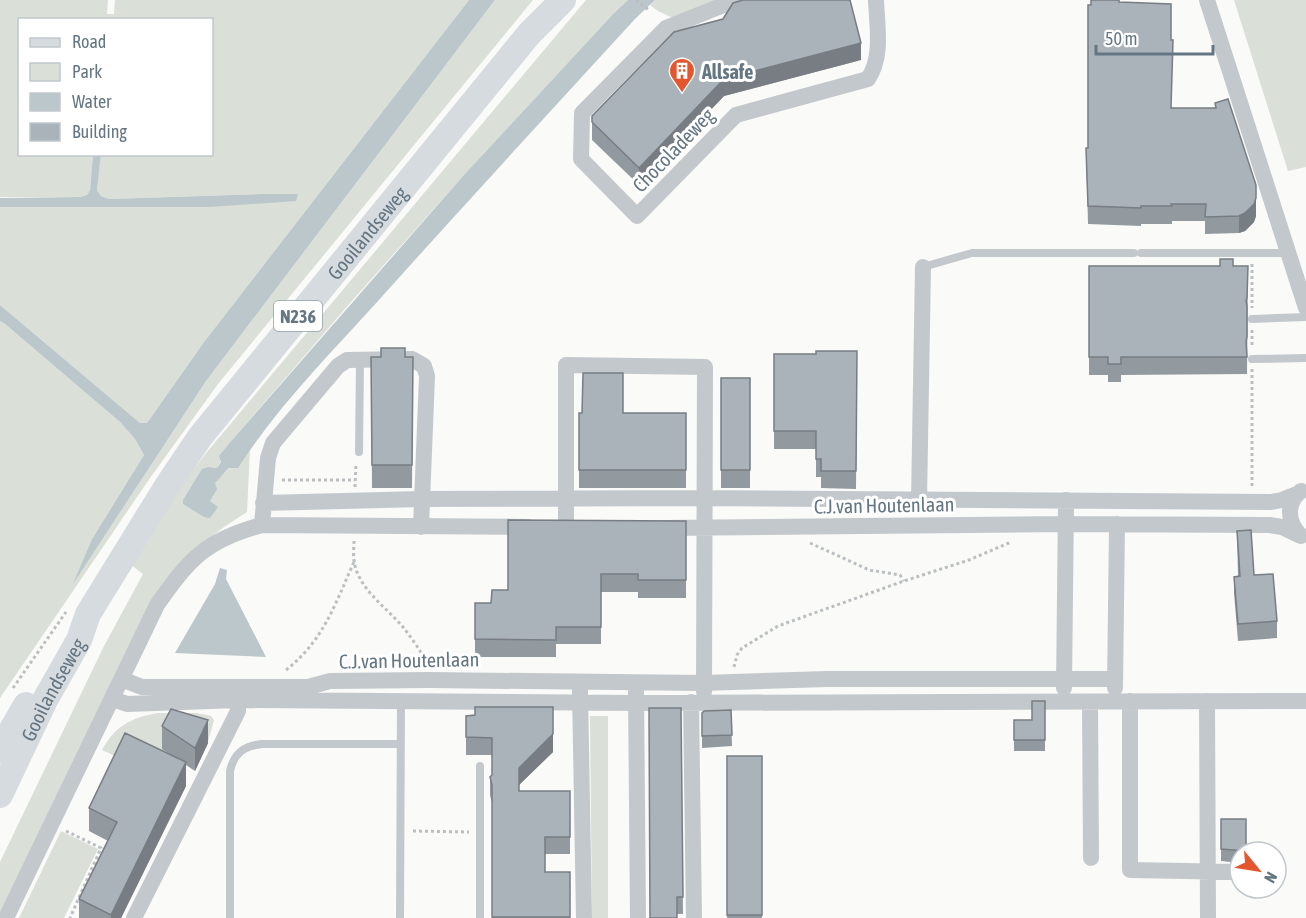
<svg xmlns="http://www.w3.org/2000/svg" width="1306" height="918" font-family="'Asap Condensed',sans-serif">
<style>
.green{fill:#dadfd7}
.water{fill:#bbc7cb}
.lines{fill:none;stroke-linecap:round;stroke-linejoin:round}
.path{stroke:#bbbfc2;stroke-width:3;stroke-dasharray:3 3;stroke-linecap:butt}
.service{stroke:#c3c8cc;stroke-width:8}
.minor{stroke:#c3c8cc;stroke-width:16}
.primary{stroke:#d6dbdf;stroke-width:26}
.wall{fill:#929a9f}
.shaded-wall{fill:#777d82}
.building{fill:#aab3b9;stroke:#777d82;stroke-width:1.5}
.labels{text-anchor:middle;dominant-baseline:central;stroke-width:6;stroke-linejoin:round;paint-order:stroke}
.shield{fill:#fff;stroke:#939fa8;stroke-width:1.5}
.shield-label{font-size:18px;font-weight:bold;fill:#657683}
.poi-label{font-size:20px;font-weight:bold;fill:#657683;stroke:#fff;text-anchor:start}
.street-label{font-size:20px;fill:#657683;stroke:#fff}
</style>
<rect width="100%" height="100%" fill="#fafaf8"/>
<path class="green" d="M0,0H108L107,14H114L115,0H469L204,342L147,423H140L0,305V206L295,201L298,195L260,194L109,199L101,196L97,190L101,155L212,154V20H20V154L93,155L90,190L87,195L80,197H0Z
M495,0H533L218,384L150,478L0,698V321L5,324L120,422L135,439L144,455L92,539L76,579L206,381Z
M586,0H628L614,13L463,176L351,302L233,439L217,468L209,467V501L214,483L230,468L238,467L250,448L247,512L224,527L187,556L0,914V862L104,646L143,574L130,564L167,505L206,453Z
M655,0H733L677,20L658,11L650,5Z
M1234,0H1306V167L1288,171Z
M159,713H197L211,716L214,720L208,742L175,733L156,770L126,761L102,750C115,726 132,717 159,713Z
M590,716H608V918H592Z
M61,831L98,849L64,918H19Z"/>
<path class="water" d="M469,0H495L206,381L73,584L92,539L144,455L135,439L120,422L5,324L0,321V305L140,423H147L204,342Z
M628,0H655L635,19C549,113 463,206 378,301C330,354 277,407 238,468H229L215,483L217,489L210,501L218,507L210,518L204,517L183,504V500L202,469L209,467L217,468L221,462L219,456L233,439L463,176L614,13Z
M93,155H101L97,190L101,196L109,199L260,194H298L296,201L209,207H0V198L80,197L87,195L90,190Z
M220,568L227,570L226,579L266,657L175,653L215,584Z"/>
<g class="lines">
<path class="path" d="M636,0L650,11
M1252,264V308
M1252,330V347
M1252,369V488
M282,480H355
M355,487L356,463
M354,541C354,547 353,554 354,560C357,588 386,607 403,627C412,639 422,652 428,666
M810,543L869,570L900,575L904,581
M734,667L737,655L742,648L778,626L904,581L969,560L1011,542
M286,670C324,640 335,604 354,562
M13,688L66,612
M66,831L101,848L70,918
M413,831L469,832"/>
<path class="service" d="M1141,253H1288
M923,267L972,253H1134
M1252,319L1306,317
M1252,359L1306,358
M359,452L360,360
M230,918V771C234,753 244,746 262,744H401
M400,918L401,700
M480,918V766"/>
<path class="minor" d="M736,0L666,28L582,113L581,159L637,216L736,115L868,79C883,57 877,26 876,0
M1207,0L1306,308
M919,501L923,267
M263,503L422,499L703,498L1271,502L1282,500L1297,494
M262,525L528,527
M566,527V365L705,367L704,692
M665,528L1065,524L1269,525L1282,527L1301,536
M1300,535C1287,522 1286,502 1301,491
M121,679L142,687H308L330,681L429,680L703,683L827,679H1115
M1064,688L1066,500
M1115,688L1117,524
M580,691L584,918
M636,691L638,918
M113,699L127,704L238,700L637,703L1306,701
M1130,701V870L1240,872
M1207,701L1208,918
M691,702L694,918
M1090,702L1091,858
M6,918L157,605C189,559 206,540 262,525L268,458L273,443L338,366L347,360L412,359L424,366L427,376L421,527
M134,918L238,711V691"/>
<g class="primary">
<path d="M0,750L26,705"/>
<path id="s1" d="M0,795L45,700L79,640L88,614L167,486L200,437L529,34L563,0"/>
</g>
</g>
<path class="wall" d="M1119,2L1172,108H1215V103L1256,216L1254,222L1245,231L1239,233L1205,234V221H1172V224H1141V226L1088,224L1086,148H1088Z
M861,60L724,96L639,185L592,140V116Z
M1089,266H1248L1247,374L1121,375V382H1108V375H1089Z
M857,351L856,489L821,488V477H816V449H774V354H816Z
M371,357H413L412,488H372Z
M721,378H750V488H721Z
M579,413H686V488H579Z
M686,521V598H638V592H601V644H556V657H475V603H491Z
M1237,531L1254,575L1277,621V638L1238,641L1234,593V577L1238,576Z
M1045,701V751H1014V720H1032Z
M681,708L683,914H677L650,918Z
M731,710L732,746L702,748V713Z
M466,716L553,752L519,785V791H570V854H545V872H570V918H492V803L490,795V777L492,775V755H466Z
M162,726L208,743L195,771L186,765V786L121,918H79V899L108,841L89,831V808L172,756L162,749Z
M727,756H762V918H727Z
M1221,819L1246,851L1240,852V863L1221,861Z"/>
<path class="shaded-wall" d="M861,43V60L724,96L639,185V168L724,79Z
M1256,198V216L1254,222L1245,231L1239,233V216Z
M208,720V743L195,771V748Z
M553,734V752L519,785V768Z
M186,762V786L121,918H111V915Z"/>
<path class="building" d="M743,0H850L861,43L724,79L639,168L592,122V116L674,32L723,19L733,3Z
M1091,0H1119V2L1171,4V40H1173L1171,108H1216L1215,103L1228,99L1256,185V198L1254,204L1245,213L1239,216L1205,217L1206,204H1171L1172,206H1141V208L1088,206L1086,148H1088V5H1091Z
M1220,259H1233V266H1248L1247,297L1246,301L1247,306V337L1246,341L1247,357H1121V364H1108V357H1089V266H1220Z
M381,348H405V357H413L412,465H372L371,357H381Z
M816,351H857L856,471H821V459H816V431H774V354H816Z
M583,373H623V413H686V470H579V413H582Z
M721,378H750V470H721Z
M508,520L686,521V580H638V574H601V627H556V640L475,639V603H491L492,590H508Z
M1251,530L1254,575L1273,574L1277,621L1238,624L1234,577L1240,576L1237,531Z
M1032,701H1045V740H1014V720H1032Z
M475,707H553V734L519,768V791H570V837H545V872H570V917H492V785L490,777L492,775V738L466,737V716L475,715Z
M649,708H681L683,897H677V918H650Z
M171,709L208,720L195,748L162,726Z
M731,710L732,735L702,736V713L704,711Z
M125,733L186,762L111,915L79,899L117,822L89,808Z
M727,756H762V915H727Z
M1221,819H1246V851L1221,849Z"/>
<defs>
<symbol id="building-pin" viewBox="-11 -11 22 30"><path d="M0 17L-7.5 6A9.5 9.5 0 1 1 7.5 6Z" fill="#e4572e" stroke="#fff"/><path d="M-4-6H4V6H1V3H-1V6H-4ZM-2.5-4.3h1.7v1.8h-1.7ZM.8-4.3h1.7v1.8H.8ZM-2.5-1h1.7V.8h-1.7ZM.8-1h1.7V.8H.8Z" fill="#fff"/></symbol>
</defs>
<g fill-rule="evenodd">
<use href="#building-pin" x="667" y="56" width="30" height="40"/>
</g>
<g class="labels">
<rect class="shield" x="274" y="301" width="48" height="30" rx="4.5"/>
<g class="shield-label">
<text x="298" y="316">N236</text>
</g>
<g class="poi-label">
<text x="702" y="71">Allsafe</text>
</g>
<g class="street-label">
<text transform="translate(673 150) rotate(-46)">Chocoladeweg</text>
<text stroke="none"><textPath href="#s1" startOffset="675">Gooilandseweg</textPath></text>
<text transform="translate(884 505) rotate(-1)">C.J.van Houtenlaan</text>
<text transform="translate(409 660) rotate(-1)">C.J.van Houtenlaan</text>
<text stroke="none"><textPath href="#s1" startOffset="118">Gooilandseweg</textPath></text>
</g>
</g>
<rect x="18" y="18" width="195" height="138" fill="#ffffff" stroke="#c1c8cd" stroke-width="1.5"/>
<rect x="30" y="38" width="30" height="9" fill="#d6dbdf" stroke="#c1c8cd" stroke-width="1.5"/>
<text x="72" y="48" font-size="18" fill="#657683">Road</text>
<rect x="30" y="63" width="30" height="18" fill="#dadfd7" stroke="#c1c8cd" stroke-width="1.5"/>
<text x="72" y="78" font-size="18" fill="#657683">Park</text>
<rect x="30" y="93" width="30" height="18" fill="#bbc7cb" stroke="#c1c8cd" stroke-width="1.5"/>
<text x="72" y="108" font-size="18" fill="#657683">Water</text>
<rect x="30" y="123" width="30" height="18" fill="#aab3b9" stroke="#c1c8cd" stroke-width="1.5"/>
<text x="72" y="138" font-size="18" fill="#657683">Building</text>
<g transform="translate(1258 870) rotate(120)"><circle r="28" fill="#ffffff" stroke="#c1c8cd" stroke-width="1.5"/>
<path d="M0-4.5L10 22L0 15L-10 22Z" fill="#e4572e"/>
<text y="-9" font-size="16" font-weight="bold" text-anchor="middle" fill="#657683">N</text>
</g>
<path d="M1096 45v9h117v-9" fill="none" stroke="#657683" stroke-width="3"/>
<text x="1105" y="45" font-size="18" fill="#657683" stroke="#ffffff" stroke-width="4.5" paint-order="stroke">50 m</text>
</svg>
